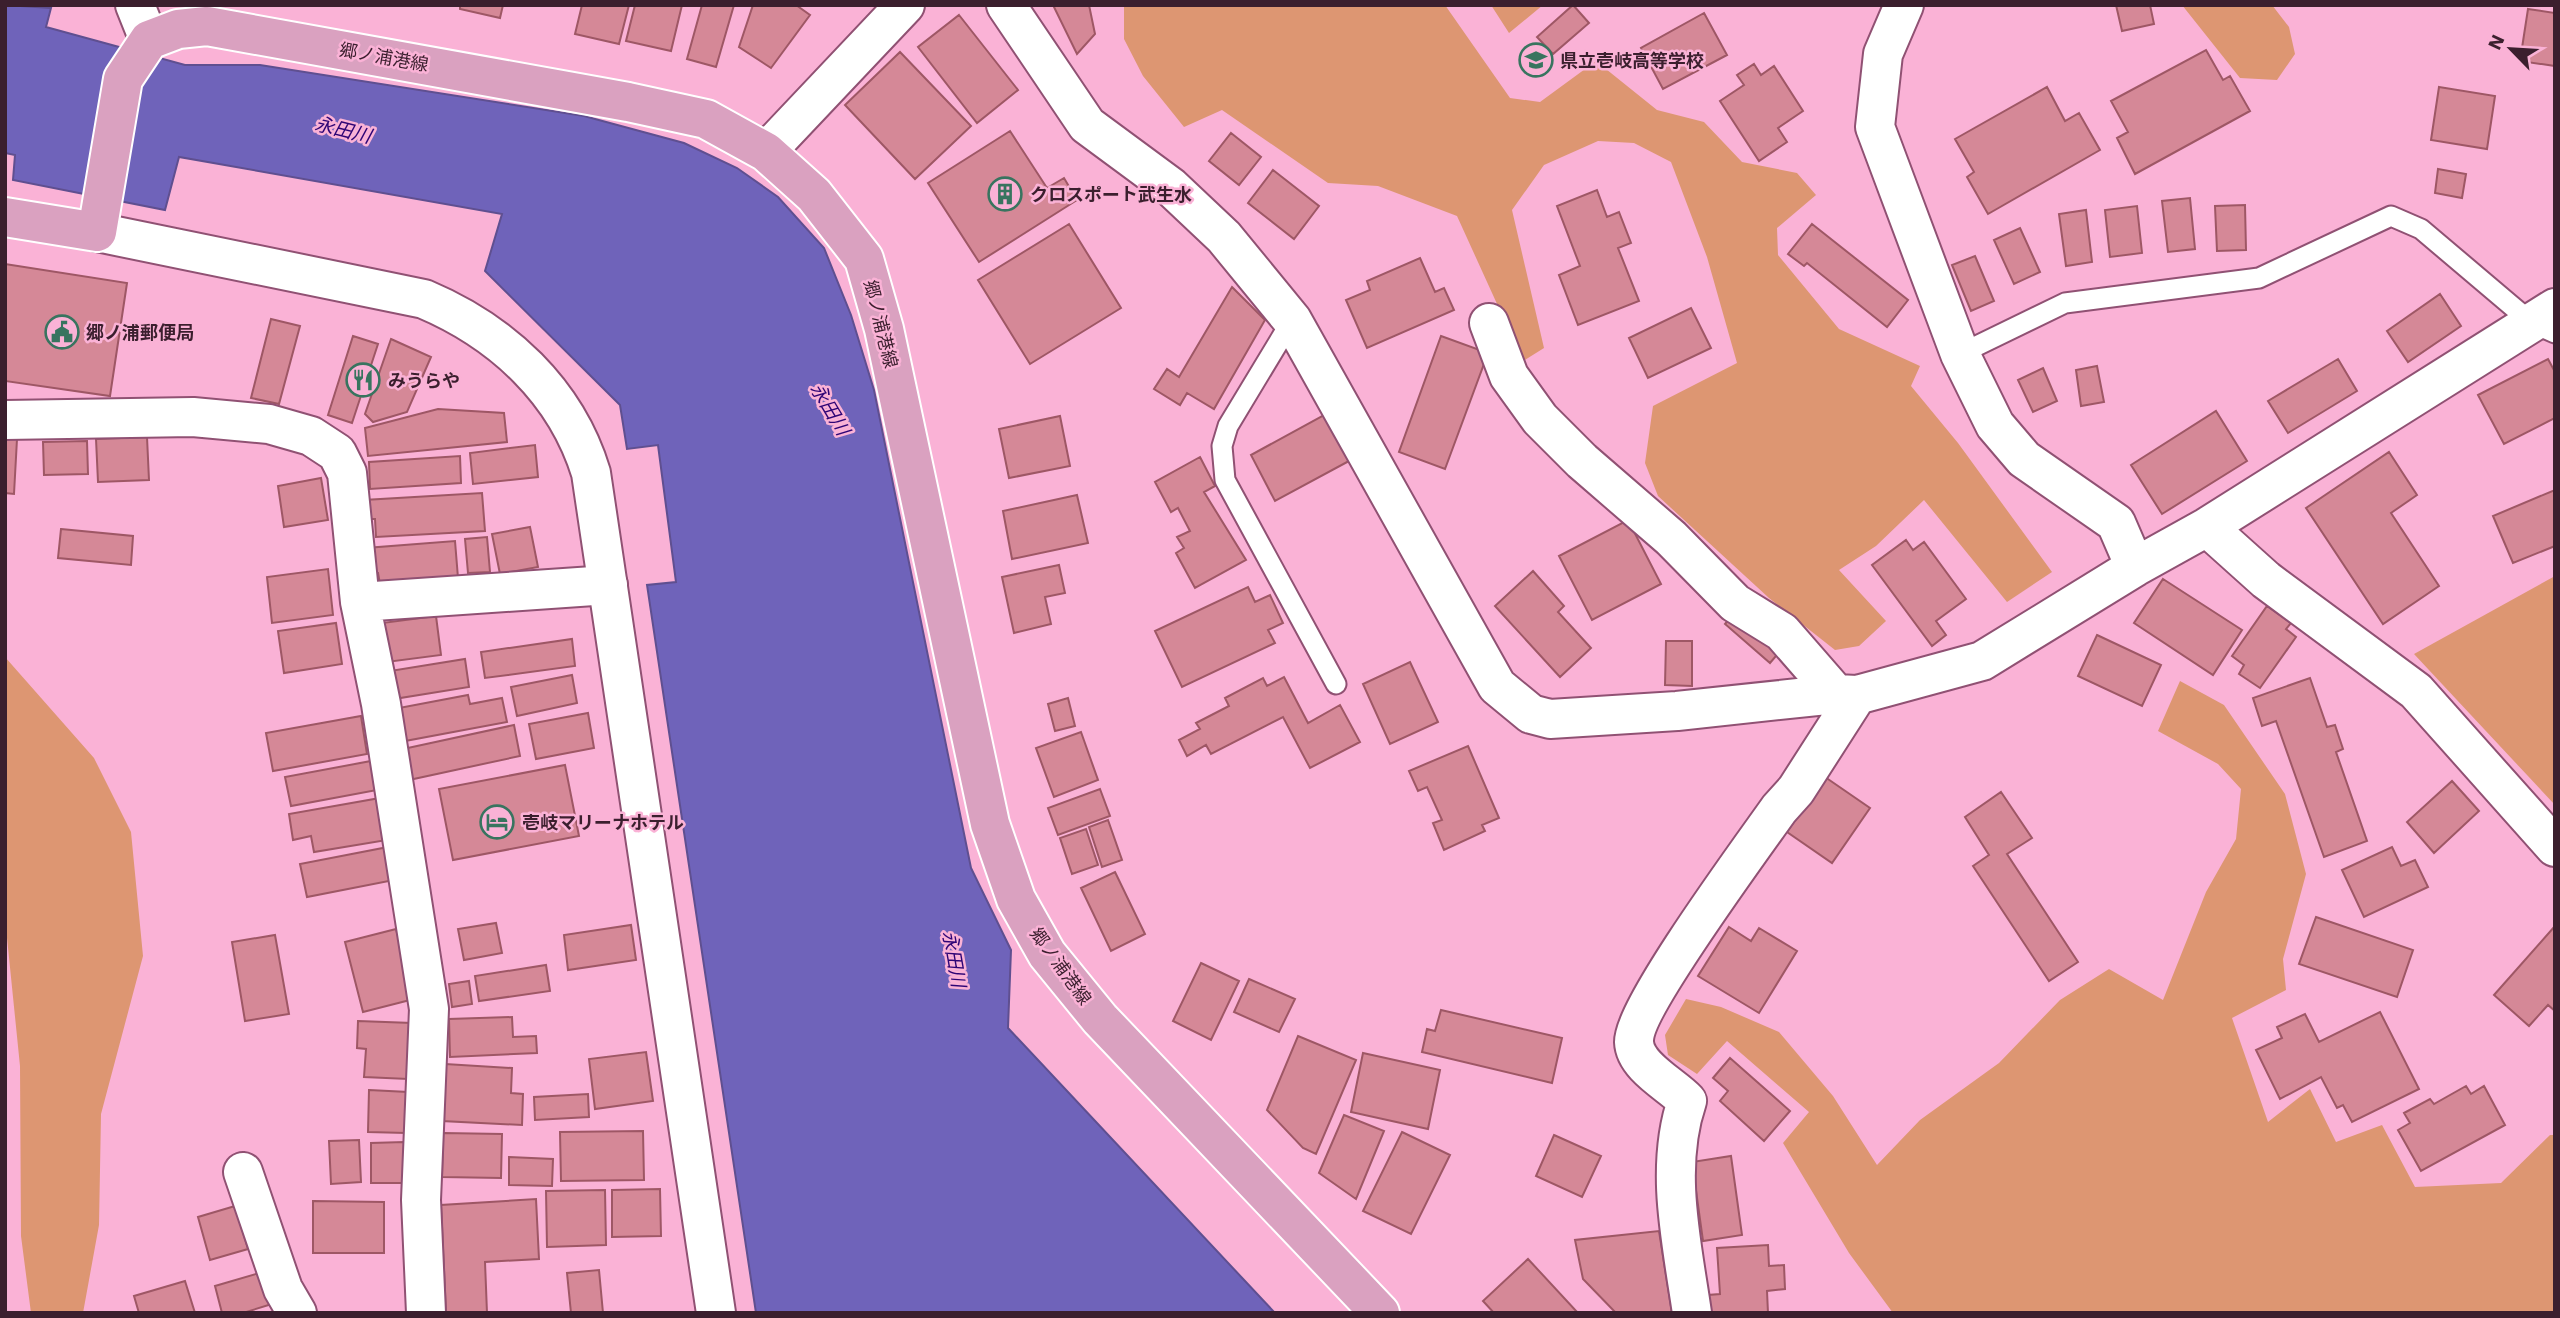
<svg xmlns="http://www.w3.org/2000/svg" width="2560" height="1318" font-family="'Work Sans','Noto Sans JP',sans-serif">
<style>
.green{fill:#dd9672}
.water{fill:#6f63ba;stroke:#5f4f90;stroke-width:2}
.building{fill:#d58897;stroke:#9e5765;stroke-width:2}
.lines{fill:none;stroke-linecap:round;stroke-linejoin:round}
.service-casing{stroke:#905173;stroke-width:23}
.minor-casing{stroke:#905173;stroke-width:42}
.tertiary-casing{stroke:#905173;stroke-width:42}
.primary-casing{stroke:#fff;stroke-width:42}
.service{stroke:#fff;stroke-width:19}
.minor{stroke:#fff;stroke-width:38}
.tertiary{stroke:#fff;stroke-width:38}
.primary{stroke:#daa1c0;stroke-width:38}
.labels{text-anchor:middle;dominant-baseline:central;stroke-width:5;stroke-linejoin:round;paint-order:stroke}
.street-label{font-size:18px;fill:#3b1f2e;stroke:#fab2d6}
.poi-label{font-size:18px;font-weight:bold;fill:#3b1f2e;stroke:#fab2d6;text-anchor:start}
.water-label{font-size:19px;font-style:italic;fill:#2e0475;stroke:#fab2d6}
</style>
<rect width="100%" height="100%" fill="#fab2d6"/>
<path class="green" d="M1124,5H1445L1510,98L1540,102L1596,61L1657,110L1704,122L1742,162L1797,173L1816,195L1777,228L1778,255L1839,329L1920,366L1911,386L1958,443L2052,572L2007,602L1924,500L1876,546L1839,570L1886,621L1859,646L1835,650L1769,598L1658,496L1645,463L1653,406L1737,363L1707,257L1671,162L1634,143L1598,141L1544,165L1512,210L1544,348L1523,361L1457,216L1378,186L1328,183L1222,110L1184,127L1143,76L1124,39Z
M1491,5H1543L1509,33Z
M2182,5H2272L2289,27L2295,54L2277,80L2240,78Z
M2555,576V805L2414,654Z
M5,657L94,758L131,832L143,956L101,1114L99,1225L83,1313H31L21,1236L20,1066L5,918Z
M2180,681L2224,705L2285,794L2306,874L2283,959L2286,990L2232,1018L2268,1122L2310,1089L2336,1142L2382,1125L2415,1187L2501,1183L2550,1135H2555V1313H1893L1849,1253L1783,1143L1809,1112L1727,1041L1697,1074L1668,1055L1665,1035L1686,999L1721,1007L1779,1032L1833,1096L1877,1165L1920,1120L1999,1063L2060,1000L2109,969L2163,1000L2206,892L2236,839L2241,789L2218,764L2158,731Z"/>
<path class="water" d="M5,5L51,8L46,27L185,65H260L584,116L684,143L737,168L778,197L824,248L851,315L874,390L971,868L1011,950L1008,1028L1275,1313H756L647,585L676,582L658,445L627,449L620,405L485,271L502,214L179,157L165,210L13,180L15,155L5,153Z"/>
<path class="building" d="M460,5H503L500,18L460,9Z
M582,5H629L619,44L575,34Z
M635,5H682L671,51L626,41Z
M702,5H734L716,67L687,59Z
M753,5H796L810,15L771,68L739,47Z
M1053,5H1089L1095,34L1077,54Z
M1573,5L1589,23L1553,54L1537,37Z
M2116,5H2150L2154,24L2122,31Z
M2528,9L2555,13V66L2520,61Z
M1704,13L1727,55L1663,89L1641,48Z
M959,15L1018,90L977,123L918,47Z
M2206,50L2223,80L2230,76L2250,111L2135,174L2117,138L2128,132L2111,101Z
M900,52L971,126L915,179L845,105Z
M1754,64L1761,75L1774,66L1803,111L1778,128L1787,142L1759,161L1720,101L1744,85L1737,75Z
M2047,87L2065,121L2079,113L2100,150L1988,214L1967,177L1974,172L1955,139Z
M2439,87L2495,96L2487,149L2431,140Z
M1010,131L1047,188L1064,178L1077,200L979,262L928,183Z
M1231,133L1261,157L1239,185L1209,161Z
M2438,169L2466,174L2462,198L2435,193Z
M1273,170L1319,206L1294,239L1248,203Z
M1597,190L1607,217L1619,212L1631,243L1618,248L1639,301L1578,325L1559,275L1580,266L1557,206Z
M2190,198L2195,249L2168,252L2162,201Z
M2245,205L2246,250L2217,251L2215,206Z
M2137,206L2142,253L2110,257L2105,210Z
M2086,210L2092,262L2066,266L2059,214Z
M1069,224L1121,308L1030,364L978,280Z
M1812,224L1908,300L1887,327L1807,263L1804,266L1788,254Z
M2020,228L2040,272L2014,284L1994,240Z
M1975,256L1994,301L1971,311L1952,265Z
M1420,258L1435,292L1444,288L1454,310L1367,348L1346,300L1370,290L1367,281Z
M5,264L127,283L110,396L5,381Z
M1232,287L1265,320L1214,409L1187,393L1180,405L1154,389L1167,369L1179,377Z
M2440,294L2461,326L2408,362L2387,331Z
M1691,308L1711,348L1648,378L1629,338Z
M271,319L300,326L279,404L251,398Z
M353,336L378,344L352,423L328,415Z
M1441,336L1488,353L1445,469L1399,452Z
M391,339L431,357L407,412L373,422L365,414Z
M2338,359L2357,391L2288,433L2268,401Z
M2548,359L2555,372V418L2504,444L2478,395Z
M2097,366L2104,402L2081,406L2076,370Z
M2043,368L2057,401L2033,412L2018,380Z
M438,409L504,413L507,442L368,456L365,428Z
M2216,411L2247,461L2162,514L2131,465Z
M1324,415L1349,461L1275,501L1251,455Z
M1060,416L1070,466L1009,478L999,429Z
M147,437L149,480L98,482L96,439Z
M5,438L17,439L14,494L5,493Z
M87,441L88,474L44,475L43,442Z
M535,445L538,477L473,484L470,453Z
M2389,452L2417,495L2391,513L2439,586L2383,624L2306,508Z
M460,456L461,483L370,489L369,462Z
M1200,457L1215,486L1204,492L1246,560L1195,588L1176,553L1184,548L1177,537L1190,531L1178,508L1171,512L1155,482Z
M321,478L328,520L284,527L278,486Z
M2555,490V546L2513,563L2493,516Z
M482,493L485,531L376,537L375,519H364V500Z
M1077,495L1088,543L1012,559L1003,511Z
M1628,520L1661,584L1592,620L1559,556Z
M530,527L538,567L500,574L492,534Z
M61,529L133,536L131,565L58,558Z
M487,537L490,572L468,573L465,539Z
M1906,540L1913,550L1924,542L1966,599L1936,621L1946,635L1932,646L1872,565Z
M455,541L458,578L380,584L378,573H368L366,548Z
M1059,565L1065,593L1045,597L1051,624L1014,633L1002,577Z
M328,569L333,615L272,623L267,577Z
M1533,571L1564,606L1558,612L1591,648L1560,677L1495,606Z
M2163,579L2242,630L2213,675L2134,623Z
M1248,587L1255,602L1270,595L1283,623L1268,630L1275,643L1182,687L1155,631Z
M2267,606L2291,623L2286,629L2296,637L2260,688L2239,674L2244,665L2232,656Z
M1736,611L1781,650L1770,663L1725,624Z
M436,616L441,655L387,662L382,623Z
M336,623L342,664L284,673L278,631Z
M2097,635L2161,665L2142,706L2078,676Z
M572,639L575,666L485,678L481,652Z
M1666,641H1692V686L1665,685Z
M465,659L469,687L394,699L390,671Z
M1410,662L1438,722L1390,744L1363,684Z
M572,675L577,703L517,716L511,687Z
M1284,677L1308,723L1340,705L1360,742L1310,768L1283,717L1211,754L1206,745L1187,756L1179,740L1200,729L1196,723L1229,706L1225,698L1263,678L1267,686Z
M2310,678L2327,727L2335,725L2343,749L2336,752L2367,841L2324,857L2276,721L2262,726L2253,698Z
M468,695L470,704L502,698L507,722L405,741L399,708Z
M1068,698L1075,726L1055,731L1048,704Z
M588,713L594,748L536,759L529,724Z
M361,716L367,754L273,771L266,733Z
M514,725L520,756L409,780L403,749Z
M1081,732L1098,780L1054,797L1036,748Z
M1468,746L1499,818L1482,825L1485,831L1444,850L1433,823L1442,820L1427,787L1418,791L1409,771Z
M371,761L377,790L291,806L285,777Z
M565,765L579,836L453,860L439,789Z
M1825,777L1870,808L1832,863L1787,832Z
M2452,781L2479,811L2434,853L2407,822Z
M1100,789L1110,816L1058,835L1048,808Z
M2001,792L2032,838L2007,854L2078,962L2049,981L1973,866L1989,855L1965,817Z
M380,798L387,840L314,852L311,836L293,840L289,814Z
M1108,820L1122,860L1102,867L1089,827Z
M1086,829L1098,865L1072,874L1060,838Z
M388,847L394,880L307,897L300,864Z
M2392,847L2401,866L2415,860L2428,887L2364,917L2342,870Z
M1115,872L1145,934L1111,951L1081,888Z
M2316,917L2413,950L2397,997L2299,964Z
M496,923L502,953L464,960L458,929Z
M631,925L636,960L568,970L564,935Z
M2555,926V1011L2548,1005L2529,1026L2494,995Z
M1729,927L1751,941L1759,928L1797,951L1759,1013L1698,976Z
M396,929L414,999L363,1012L345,942Z
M275,935L289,1014L245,1021L232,942Z
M1201,963L1239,981L1211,1040L1173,1021Z
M546,965L550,991L479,1001L475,976Z
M1249,979L1295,999L1279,1032L1234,1012Z
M469,981L472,1004L452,1007L449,984Z
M1441,1010L1562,1038L1552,1083L1422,1052L1427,1029L1435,1031Z
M2380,1012L2419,1089L2352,1122L2343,1105L2337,1108L2321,1077L2280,1099L2256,1050L2282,1038L2277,1027L2305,1014L2319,1042Z
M512,1017L513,1037L536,1036L537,1053L450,1057L449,1019Z
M358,1021L412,1023L408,1079L364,1077L366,1049L357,1048Z
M1298,1036L1356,1060L1316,1154L1303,1148L1267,1110Z
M646,1052L653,1101L595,1109L589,1059Z
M1363,1053L1440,1070L1428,1129L1351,1112Z
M1730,1058L1790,1111L1764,1141L1720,1101L1728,1091L1713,1078Z
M445,1064L512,1068L511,1093L523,1094L522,1125L442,1121Z
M2466,1086L2471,1094L2484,1086L2505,1125L2421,1171L2398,1130L2410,1123L2404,1113L2430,1099L2434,1104Z
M369,1090L408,1092L406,1133L368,1132Z
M588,1094L589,1117L535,1120L534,1097Z
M1344,1115L1384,1131L1356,1199L1319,1173Z
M643,1131L644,1180L561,1181L560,1132Z
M1402,1132L1450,1155L1411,1234L1363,1211Z
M443,1133L502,1134L501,1178L442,1177Z
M1554,1135L1601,1156L1582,1197L1536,1176Z
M359,1140L361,1182L331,1184L329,1141Z
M404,1142L406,1183H371V1143Z
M1731,1156L1742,1235L1703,1241L1692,1162Z
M509,1157L553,1159L552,1186L509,1185Z
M660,1189L661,1236L612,1237V1190Z
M605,1190L606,1245L547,1247L546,1191Z
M536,1199L539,1259L485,1262L487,1313H446L441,1205Z
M313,1201L384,1202V1253H313Z
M235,1206L248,1249L210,1260L198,1217Z
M1659,1231L1672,1313H1616L1583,1279L1575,1240Z
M1768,1245L1769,1266L1784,1265L1785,1289L1767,1291L1768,1313H1709L1708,1295L1720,1294L1717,1248Z
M1528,1259L1578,1313H1494L1483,1301Z
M599,1270L603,1313H571L567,1273Z
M266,1271L275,1303L243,1313H222L215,1286Z
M185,1281L195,1313H139L134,1296Z"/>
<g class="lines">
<defs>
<path id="service" d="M1292,320L1228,426L1222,446L1225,480L1336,684
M1960,354L2065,303L2259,278L2391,216L2421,229L2532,323L2555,333"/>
<path id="minor" d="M135,5L149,40
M1006,5L1087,125L1171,187L1224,237L1292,320L1497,686L1531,714L1550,719L1677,711L1836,694L1857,695L1982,661L2135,567L2207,527L2555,308
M1904,5L1883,54L1875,127L1960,354L1995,425L2024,459L2116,523L2135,567
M766,152L905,5
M1489,323L1509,376L1540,419L1582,461L1671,538L1735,603L1782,632L1836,694
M5,420L193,417L269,424L311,436L337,453L347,473L360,602L381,704L429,1009L421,1200L426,1313
M2207,527L2266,580L2416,691L2555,847
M360,602L608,585
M243,1172L283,1289L297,1313
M1692,1313C1682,1244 1664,1168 1687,1101C1672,1085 1635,1067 1634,1042C1633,1008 1753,846 1779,809L1796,790L1857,695"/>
<path id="tertiary" d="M97,232L424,299C502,332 566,391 591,473L716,1313"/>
<path id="primary" d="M5,217L97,232L123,79L149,40L178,29L207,26L628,102L706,119L766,152L814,195L864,259L884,329L990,824L1016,899L1047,954L1100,1019L1380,1313"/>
</defs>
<use href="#service" class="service-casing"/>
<use href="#minor" class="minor-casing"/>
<use href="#tertiary" class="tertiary-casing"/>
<use href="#primary" class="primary-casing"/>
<use href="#service" class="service"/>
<use href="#minor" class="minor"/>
<use href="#tertiary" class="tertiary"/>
<use href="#primary" class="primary"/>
</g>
<defs>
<symbol id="school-ring" viewBox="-11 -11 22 22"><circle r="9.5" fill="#fab2d6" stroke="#38745f" stroke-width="1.5"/><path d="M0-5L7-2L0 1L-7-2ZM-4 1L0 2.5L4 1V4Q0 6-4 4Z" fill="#38745f"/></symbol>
<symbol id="building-ring" viewBox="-11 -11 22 22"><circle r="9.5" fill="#fab2d6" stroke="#38745f" stroke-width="1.5"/><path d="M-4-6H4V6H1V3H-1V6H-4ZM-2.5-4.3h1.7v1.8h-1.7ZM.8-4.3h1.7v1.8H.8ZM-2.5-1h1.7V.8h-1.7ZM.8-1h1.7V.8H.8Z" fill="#38745f"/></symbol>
<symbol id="civic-ring" viewBox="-11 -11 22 22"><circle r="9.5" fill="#fab2d6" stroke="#38745f" stroke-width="1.5"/><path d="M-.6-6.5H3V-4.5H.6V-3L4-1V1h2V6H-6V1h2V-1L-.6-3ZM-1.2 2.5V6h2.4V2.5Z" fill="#38745f"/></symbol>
<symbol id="restaurant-ring" viewBox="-11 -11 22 22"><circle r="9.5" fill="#fab2d6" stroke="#38745f" stroke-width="1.5"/><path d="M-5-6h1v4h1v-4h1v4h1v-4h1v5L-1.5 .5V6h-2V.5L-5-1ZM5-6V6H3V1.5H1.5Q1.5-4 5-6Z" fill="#38745f"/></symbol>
<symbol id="hotel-ring" viewBox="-11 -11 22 22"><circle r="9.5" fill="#fab2d6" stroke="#38745f" stroke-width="1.5"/><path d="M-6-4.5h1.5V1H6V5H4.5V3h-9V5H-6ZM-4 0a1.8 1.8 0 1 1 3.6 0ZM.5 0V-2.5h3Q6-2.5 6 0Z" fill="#38745f"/></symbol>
</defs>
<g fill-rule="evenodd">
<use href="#school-ring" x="1517" y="41" width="38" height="38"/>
<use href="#building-ring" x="986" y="175" width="38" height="38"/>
<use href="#civic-ring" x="43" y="313" width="38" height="38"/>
<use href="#restaurant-ring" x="344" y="361" width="38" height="38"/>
<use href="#hotel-ring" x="478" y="803" width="38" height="38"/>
</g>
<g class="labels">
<g class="street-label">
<text transform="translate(384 57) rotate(10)">郷ノ浦港線</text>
<text transform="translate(881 324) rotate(76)">郷ノ浦港線</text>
<text transform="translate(1061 966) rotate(54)">郷ノ浦港線</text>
</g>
<g class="poi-label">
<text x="1560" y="60">県立壱岐高等学校</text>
<text x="1030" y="194">クロスポート武生水</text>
<text x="86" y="332">郷ノ浦郵便局</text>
<text x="388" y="380">みうらや</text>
<text x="522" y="822">壱岐マリーナホテル</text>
</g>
<g class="water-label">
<text transform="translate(343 130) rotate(14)">永田川</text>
<text transform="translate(830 409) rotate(59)">永田川</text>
<text transform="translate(954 959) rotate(80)">永田川</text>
</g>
</g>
<rect width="2560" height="1318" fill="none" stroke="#3b1f2e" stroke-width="14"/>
<g transform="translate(2511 49) rotate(295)" stroke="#fab2d6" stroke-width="5" paint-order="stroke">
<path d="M0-5L12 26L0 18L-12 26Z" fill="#3b1f2e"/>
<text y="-10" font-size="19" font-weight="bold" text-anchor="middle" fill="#3b1f2e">N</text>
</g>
</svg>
